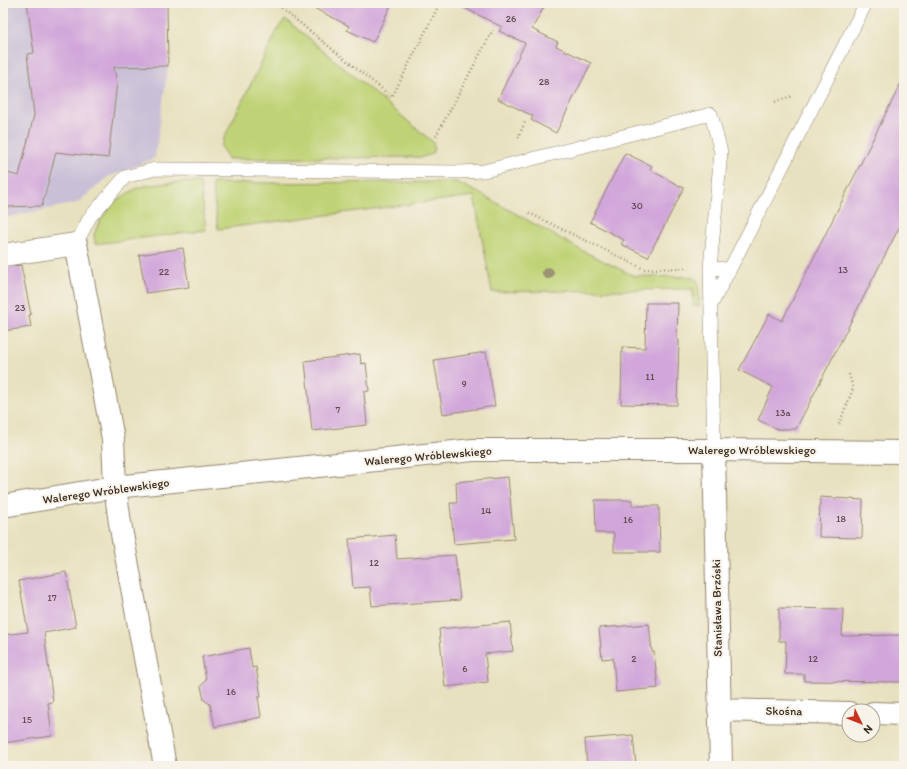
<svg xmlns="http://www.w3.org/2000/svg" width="907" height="769" font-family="Itim,sans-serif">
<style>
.industrial{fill:#c9bfd7}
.green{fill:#bfd376;stroke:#7d7e4a}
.building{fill:#d1a6da}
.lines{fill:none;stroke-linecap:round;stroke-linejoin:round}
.lane-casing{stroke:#92866e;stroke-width:14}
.street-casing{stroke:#92866e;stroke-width:24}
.path{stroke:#92866e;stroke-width:2.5;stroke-dasharray:1 3;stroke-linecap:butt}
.lane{stroke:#fff;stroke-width:13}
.street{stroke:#fff;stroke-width:22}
.tree{fill:#9b9373}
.labels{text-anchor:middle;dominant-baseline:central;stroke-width:4;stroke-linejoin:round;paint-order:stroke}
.number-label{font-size:10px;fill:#60494d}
.street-label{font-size:12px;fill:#3b2a1e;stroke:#f7f3e8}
</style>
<rect width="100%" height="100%" fill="#f7f3e8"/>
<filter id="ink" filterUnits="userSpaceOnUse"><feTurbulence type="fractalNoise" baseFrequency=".025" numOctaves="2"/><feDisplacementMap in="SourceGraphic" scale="8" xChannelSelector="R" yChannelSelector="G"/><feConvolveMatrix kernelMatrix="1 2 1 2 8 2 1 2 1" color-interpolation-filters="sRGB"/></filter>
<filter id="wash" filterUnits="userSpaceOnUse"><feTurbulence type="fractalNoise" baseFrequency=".012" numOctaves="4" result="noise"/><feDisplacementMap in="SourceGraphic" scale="16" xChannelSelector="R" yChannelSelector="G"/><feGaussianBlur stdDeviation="0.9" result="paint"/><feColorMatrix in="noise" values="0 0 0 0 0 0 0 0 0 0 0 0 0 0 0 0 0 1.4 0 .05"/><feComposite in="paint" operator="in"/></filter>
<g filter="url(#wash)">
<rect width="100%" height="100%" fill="#e8e1bf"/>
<path class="industrial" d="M3,3H167L168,66L155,158L108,177L77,203L3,218Z"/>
<path class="green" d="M285,19L433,142C436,153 433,155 422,157L228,159L221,146L225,136L279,27Z
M180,182H200L206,230L95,244L94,234L99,223L107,211L117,200L137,188L148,185Z
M456,182L479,193L579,249L634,276L692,277L698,281L699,290V306H693V289L492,292L474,196L218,229L212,183Z"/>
<g id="blocks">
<path class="building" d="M27,3H167L168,66L114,67L117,83L108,158L56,152L42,206L3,207V172L19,176L34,115L27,54L34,53Z
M304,3H392L373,42L347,30L349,26Z
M455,3H546L532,29L558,42L556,46L591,63L556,133L531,120L533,116L498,99L525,43L499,31L502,27Z
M904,77V218L796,429H778L758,420L773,387L739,370L769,314L782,321Z
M625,153L652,166L650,170L684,188L648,257L621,244L624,240L590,222Z
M183,248L189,287L146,293L139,255Z
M21,265L31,315H29L31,327L3,331V267Z
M646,303H678L677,340H679L677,405L621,404L622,347L645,348Z
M486,352L495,406L443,414L434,360Z
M360,354L361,364L366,363L369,391L364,392L367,425L312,431L305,361Z
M508,477L514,539L454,544L450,503H457L456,482Z
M820,497L863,500L862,538L819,537Z
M595,500H632V506H659L660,552H614V533H596Z
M395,535L397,559L455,555L460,600L372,606L370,587L353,588L349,539Z
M66,572L76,627L44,633L53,702L48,703L52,736L3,743V635L28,632L19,581Z
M779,608L843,609L842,636L904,635V682L804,681V674H785L786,641H779Z
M510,622L513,651L485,654L488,682L445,687L439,629Z
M649,624L652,652H654L658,688L616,692L613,658L602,659L599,628Z
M249,648L252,668L256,667L261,697H258L261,717L215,727L210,704L204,700L201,686L206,680L202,657Z
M633,735L636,766H587L585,739Z"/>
</g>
</g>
<g filter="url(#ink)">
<use href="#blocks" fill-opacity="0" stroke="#92866e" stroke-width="1"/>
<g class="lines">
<defs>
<path id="lane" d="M76,244L90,217L125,177L155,169L459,172L484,171L711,114L721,152L710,268L714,450
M710,268L730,269L866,3
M712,303L730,269"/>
<path id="street" d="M3,255L76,244L113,439L115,487L120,523L165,766
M714,450L721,766
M3,506L115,487L473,450H714L904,452
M719,710L849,713
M873,713L904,714"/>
</defs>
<use href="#lane" class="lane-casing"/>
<use href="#street" class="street-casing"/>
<path class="path" d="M275,3L392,97L440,3
M775,102L792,96
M436,136L493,30
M518,138L525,122
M529,213L644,269L687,268
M839,424L853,389L849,374"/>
<use href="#lane" class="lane"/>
<use href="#street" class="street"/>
</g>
<circle class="tree" cx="548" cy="273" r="6"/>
</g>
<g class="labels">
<g class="number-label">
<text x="511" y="18">26</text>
<text x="544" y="81">28</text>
<text x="637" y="205">30</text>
<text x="843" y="269">13</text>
<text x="164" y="271">22</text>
<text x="20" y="307">23</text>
<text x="650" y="376">11</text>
<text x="464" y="383">9</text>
<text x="338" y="409">7</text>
<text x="783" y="412">13a</text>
<text x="486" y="510">14</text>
<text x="841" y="518">18</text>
<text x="628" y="519">16</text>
<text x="374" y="562">12</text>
<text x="52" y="597">17</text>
<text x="634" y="658">2</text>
<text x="813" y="658">12</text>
<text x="465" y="668">6</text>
<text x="231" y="691">16</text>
<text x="27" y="719">15</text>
</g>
<g class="street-label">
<text x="752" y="450">Walerego Wróblewskiego</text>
<text transform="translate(428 456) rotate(-5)">Walerego Wróblewskiego</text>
<text transform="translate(106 491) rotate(-8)">Walerego Wróblewskiego</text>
<text transform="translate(717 608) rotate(-91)">Stanisława Brzóski</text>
<text transform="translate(784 711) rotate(1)">Skośna</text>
</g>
</g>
<rect width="907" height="769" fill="none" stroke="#f7f3e8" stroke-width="16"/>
<g transform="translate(861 723) rotate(133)"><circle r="19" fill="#f7f3e8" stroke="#aca397"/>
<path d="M0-3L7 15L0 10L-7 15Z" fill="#c8321e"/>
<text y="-6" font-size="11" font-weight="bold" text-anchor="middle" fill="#3b2a1e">N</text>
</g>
</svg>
